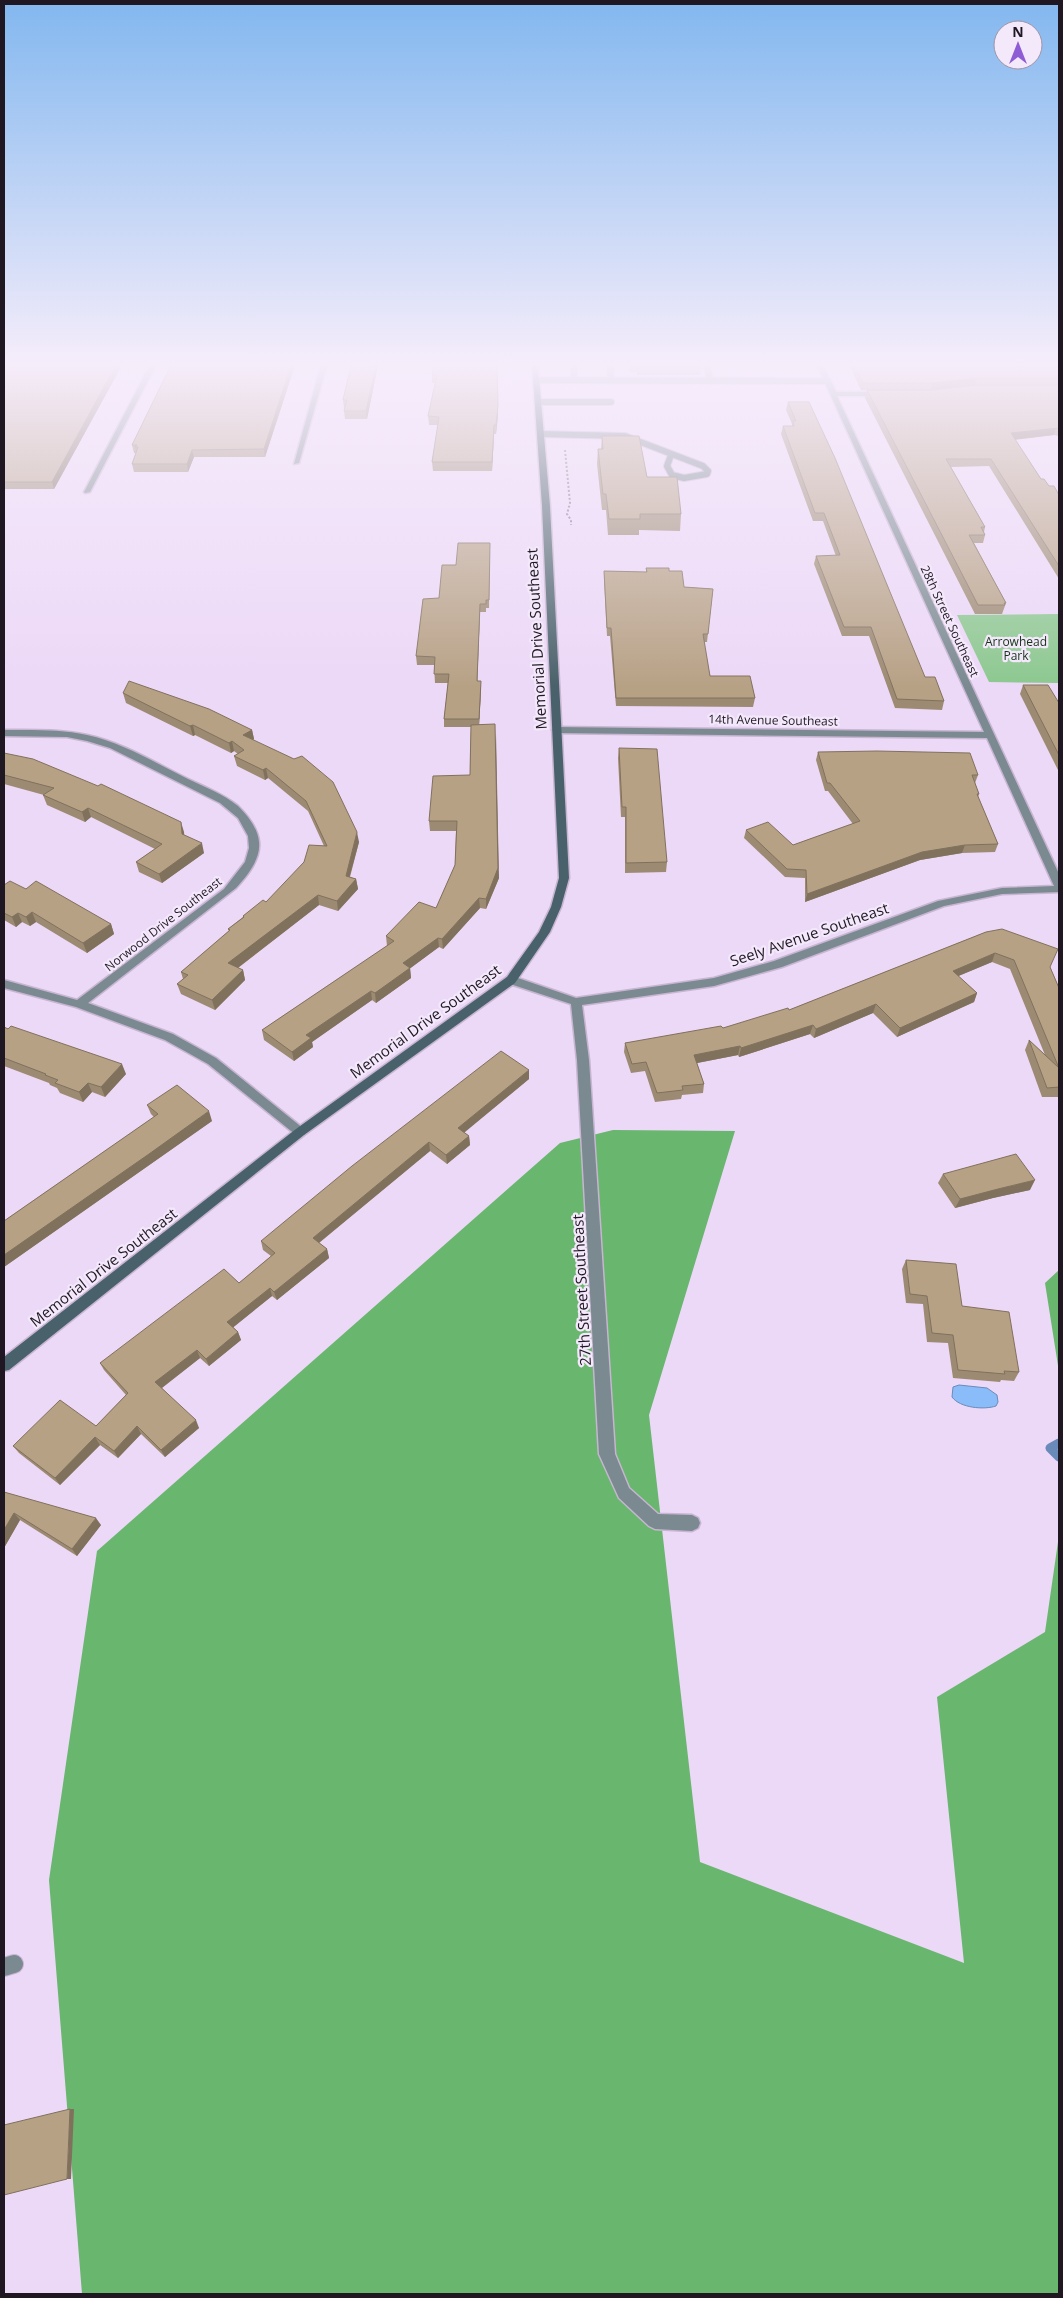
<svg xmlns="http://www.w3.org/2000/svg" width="1063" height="2298" font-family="'Open Sans',sans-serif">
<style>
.green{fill:#8cc88f}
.forest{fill:#69b66e}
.water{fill:#8abcfa;stroke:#6a8bba}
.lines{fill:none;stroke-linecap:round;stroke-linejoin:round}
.stream{stroke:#6a8bba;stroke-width:9}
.lane-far1-casing{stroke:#c7b5d1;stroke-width:8}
.lane-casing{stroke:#c7b5d1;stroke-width:20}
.street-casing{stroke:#c7b5d1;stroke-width:3}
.secondary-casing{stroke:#c7b5d1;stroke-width:3}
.path{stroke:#84778c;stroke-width:2;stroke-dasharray:2 2;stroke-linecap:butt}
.lane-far1{stroke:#7a8a90;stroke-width:6}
.lane{stroke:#7a8a90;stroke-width:18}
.street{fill:#7a8a90;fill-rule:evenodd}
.secondary{fill:#49616a;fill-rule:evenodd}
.wall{fill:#9d8a72}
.shaded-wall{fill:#80715d}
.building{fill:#b7a185;stroke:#80715d}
.labels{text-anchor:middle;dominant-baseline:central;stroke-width:4.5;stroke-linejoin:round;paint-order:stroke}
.far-street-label{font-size:12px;fill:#1f1823;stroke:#f4e8fb}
.far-park-label{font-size:12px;fill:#143417;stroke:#f4e8fb}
.street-label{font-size:15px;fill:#1f1823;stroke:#f4e8fb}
</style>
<rect width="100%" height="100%" fill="#ecd8f7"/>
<path class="green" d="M1059,614V683L989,682L957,615Z"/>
<path class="forest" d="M613,1130L735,1131L649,1415L700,1862L964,1963L937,1697L1045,1632L1059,1535V2294H82L49,1880L97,1551L560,1143Z
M1059,1270V1372L1045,1283Z"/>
<path class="water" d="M959,1385L987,1388L997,1395L998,1402L996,1406C984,1410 960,1408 952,1397L953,1387Z"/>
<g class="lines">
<path class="stream" d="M1059,1443L1050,1448L1059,1457"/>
<defs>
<path id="lane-far1" d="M574,365V380
M610,365L611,380
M707,365L710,381
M536,380L827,381
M538,402H611
M540,434L625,436L703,466L708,471L707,474L684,478L672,475L667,466L671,455"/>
<path id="lane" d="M4,1967L14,1964"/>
<path id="street" d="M150,365H156L90,492L85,493L84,492Z
M321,365H327L299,463L294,464Z
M817,365H823L836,392H881L884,394L881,396H837L1059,874V892L1002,894L944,906L782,967L714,986L582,1005L589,1060L615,1454L629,1488L658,1514L692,1515L698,1518L700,1523L698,1528L692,1531L655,1529L649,1526L619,1498L599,1454L577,1060L571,1004L507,983L505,980L507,977H515L576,998L714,978L774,961L938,901L1002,888L1054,886L987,738L556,733L552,730L556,727L984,732Z
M4,730C32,730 60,729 87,735C124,743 155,763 188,779C205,787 223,794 238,806C247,815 258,828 259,842C261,859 247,876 236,888L88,1003L173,1034L216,1058L304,1129L306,1132L304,1135H296L208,1064L165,1040L76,1007L4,988V980L77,1000L224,889L245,862L249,848L248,836L238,818L220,803L110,748L87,741L67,737L4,736Z"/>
<path id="secondary" d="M532,365H538L550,506L569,878L561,907L550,932L515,983L304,1135L9,1370L4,1371V1357L296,1129L507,977L539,932L551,907L559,878L542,506Z"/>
</defs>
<use href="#lane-far1" class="lane-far1-casing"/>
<use href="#lane" class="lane-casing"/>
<use href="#street" class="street-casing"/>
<use href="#secondary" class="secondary-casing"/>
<path class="path" d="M565,450L570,503L567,514L571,520V525"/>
<use href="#lane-far1" class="lane-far1"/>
<use href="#lane" class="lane"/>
<use href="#street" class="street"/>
<use href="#secondary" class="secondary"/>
</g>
<path class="wall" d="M4,365H122L54,489H4Z
M171,365H295L265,457H194L188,472H134L132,464L136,453H134L132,445Z
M351,365H378L367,419H345L344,411L345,408H344L343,400Z
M434,365L498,415L496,434H494L492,471H433L432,462L438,425H429L428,416L435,383H432V375Z
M629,365H701L700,375H637V372H630Z
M849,365H1059V436L1054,435L1015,440L1041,479L1059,495V579L989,466L951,467L985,527L984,532L985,535L983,543H974L1006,603L1002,614H975L865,398L867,390H933L1018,385H975L931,390H861Z
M788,402L925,677L944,701L942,710L895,708L869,636H842L814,564L816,556H836L823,521H813L781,434L783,426H792V424L786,410Z
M602,436L647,477L681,514L680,531L639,530V535H608L606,510H602L597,464L598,449H601Z
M490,543L489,608H486V612H480L477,681L481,689L479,725L499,878L486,909L480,908L443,949L439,947L410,968L411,978L376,1003L372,1000L312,1042L313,1047L294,1061L264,1040L262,1030L387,946L386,936L436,908L455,865L456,831H430L429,821L470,775L471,727H444V719L448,683H435L434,665H417L416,656L439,598L456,565Z
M646,568L669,571L684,587L713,589L707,642H704L710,676L755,698L753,707L616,706L610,636H607L604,579V571L646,572Z
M1023,685L1059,703V772L1020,694Z
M123,693L252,730L254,739L253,740L359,842L350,877L356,879L358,889L338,911L319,905L238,968L243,970L245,980L215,1010L181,994L177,984L183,979L181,972L229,931L228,929L243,917V916L266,902L324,846L308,811L268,778L265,780L237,766L234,756L238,754L234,751L231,753L195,735L193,736L126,703Z
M619,748L667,862L666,872L625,873V817H621L618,758Z
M818,752L978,775L975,783L979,794L978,797L998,844L995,852L962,853L920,860L805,902V878L785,877L744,838L746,830L793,845L853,824L828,791H825L816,760Z
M4,753L184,832V835L204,853L162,883L139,872L136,862L155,849L91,817L85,822L47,805L43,795H44L4,784Z
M4,885L26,889L111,924L114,934L87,953L36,922L30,926L22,922L16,927L4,920Z
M986,932L1050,967L1059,988V1097H1042L1025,1050L1029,1040L1045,1055L1010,969L992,962L958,976L977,993L974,1002L897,1037L873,1013L814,1038L810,1034L739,1057L738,1055L697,1063L704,1084L703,1093L682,1095L681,1099L655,1102L645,1071L631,1073L624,1052L625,1043L723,1028L789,1010Z
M4,1027L126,1074L105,1097L92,1092L83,1102L60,1093L57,1088L50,1085L49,1083L4,1066Z
M529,1070V1079L464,1132L469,1136L470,1145L447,1164L430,1151L319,1243L327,1249L329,1258L277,1300L272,1296L233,1327L238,1332L241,1340L209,1366L200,1358L162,1388L199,1428L165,1457L141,1434L118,1458L100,1445L60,1485L19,1453L13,1446L96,1426L126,1395L104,1370L100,1363L239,1283L271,1256L263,1250L261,1241Z
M147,1105L212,1121L4,1267V1221L154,1117L151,1114Z
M943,1174L1030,1190L993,1198L955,1208L938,1183Z
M906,1260L962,1306L1019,1372L1014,1381L1001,1380L1000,1382L953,1378L948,1343L927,1342L923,1304L906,1303L902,1269Z
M4,1492L101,1525L77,1556L20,1520L4,1548Z"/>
<path class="shaded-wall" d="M116,365H122L54,489L52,482Z
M291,365H295L265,457L264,449Z
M376,365H378L367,419L366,411Z
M498,373V415L496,434V425Z
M977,378L975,385L931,390L933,383Z
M494,425V434L492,471V462Z
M1056,428L1054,435L1008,440L1011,433Z
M192,450L194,457L188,472L187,464Z
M480,604V612L477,689V681Z
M481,681V689L479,727V719Z
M193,725L195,735L193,736L190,726Z
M252,730L254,739L245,745L243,735Z
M496,734L499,878L486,909V899Z
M232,741L234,751L231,753L229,743Z
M266,768L268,778L265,780L263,770Z
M88,808L91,817L85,822L82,812Z
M181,822L184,832L185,844L182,834Z
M357,832L359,842L347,886L346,876Z
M202,843L204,853L162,883L159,874Z
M965,845L962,853L920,860L805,902L807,894L922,852Z
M356,879L358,889L338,911L337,901Z
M318,895L319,905L231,973L228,963Z
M479,898L480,908L443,949L442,939Z
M32,912L36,922L30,926L26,917Z
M18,913L22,922L16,927L12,917Z
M111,924L114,934L87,953L83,943Z
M438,938L439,947L404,973L403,963Z
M995,953L992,962L949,980L953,971Z
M410,968L411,978L376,1003L375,993Z
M243,970L245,980L215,1010L212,1000Z
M371,991L372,1000L312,1042L313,1047L294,1061L292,1052L306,1035Z
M977,993L974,1002L897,1037L900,1028Z
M876,1004L873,1013L814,1038L816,1029Z
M813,1025L810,1034L739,1057L741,1048Z
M740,1046L738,1055L692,1064L694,1055Z
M122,1064L126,1074L105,1097L101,1087Z
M529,1070V1079L459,1137L458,1128Z
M88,1083L92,1092L83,1102L79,1092Z
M209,1111L212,1121L4,1267V1255Z
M469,1136L470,1145L447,1164L446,1155Z
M429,1142L430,1151L315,1246L313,1238Z
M1035,1180L1030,1190L993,1198L955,1208L960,1199L998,1189Z
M327,1249L329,1258L277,1300L274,1292Z
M270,1288L272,1296L230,1330L227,1322Z
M238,1332L241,1340L209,1366L206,1359Z
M197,1350L200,1358L159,1390L155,1382Z
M196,1420L199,1428L165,1457L161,1450Z
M137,1426L141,1434L118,1458L114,1451Z
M95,1437L100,1445L60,1485L55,1478Z
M14,1513L20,1520L4,1548V1530Z
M96,1518L101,1525L77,1556L72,1549Z
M70,2109H74L71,2179H67Z"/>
<path class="building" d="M4,365H116L52,482H4Z
M171,365H291L264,449L192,450L187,464H132L138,447H135L137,445H132Z
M351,365H376L366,411H344L347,400H343Z
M434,365H497L498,406L496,425H494L492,462H432L439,417L428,416L437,375H432Z
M854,365H1059V378H977L933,383H863Z
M977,385H1059V428L1011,433L1041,479H1044L1049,486H1054L1059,495V566L991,459H946L985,527H981L985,535H969L1006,603H1004L1005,605H978L867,390H933Z
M788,402H809L835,458L925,677H935L944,701L897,699L871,627H844L816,556L840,555L824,513H815L783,426H794L793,421H796Z
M602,436H639L647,477H677L681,514H640V519H609L606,494H603L598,449H603Z
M458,543H490L489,600H486V604H480L477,681H481L479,719H444L449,674H434L435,657L416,656L423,599L439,598L442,565H456Z
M646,568H669V571H682L684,587L713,589L708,634H703L710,676H750L755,698H616L611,628H607L604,571L647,572Z
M129,681L209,709L252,730L243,735L294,759L302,756L333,782L357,832L346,876L356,879L337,901L318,895L228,963L243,970L212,1000L177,984L188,975L181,972L230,930L228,929L244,917L243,916L263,900L266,902L304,862L309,845L327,846L306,801L266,768L263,770L234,756L244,750L232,741L229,743L193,725L190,726L123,693Z
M1023,685H1048L1059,703V755Z
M495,724L498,868L486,899L479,898L442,939L438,938L403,963L410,968L375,993L371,991L306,1035L311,1038L292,1052L262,1030L394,941L386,936L419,902L436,908L455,865L457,821H429L433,776L470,775L471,725Z
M619,748L657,749L667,862L626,863V807H622Z
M877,751L970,753L978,775H972L979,794H977L998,844L965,845L922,852L807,894L806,870L787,869L746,830L768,822L793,845L860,821L830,783H827L818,752Z
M4,753L33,759L98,786L101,784L181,822L182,834L202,843L159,874L136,862L162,844L88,808L82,812L43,795L54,788L4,775Z
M10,881L26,889L36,881L111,924L83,943L32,912L26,917L18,913L12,917L4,913V885Z
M1002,929L1058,949L1050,967L1059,988V1068L1014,960L995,953L953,971L977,993L900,1028L876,1004L816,1029L813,1025L741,1048L740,1046L694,1055L704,1084L682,1086L683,1090L657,1093L646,1062L632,1064L625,1043L721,1026L723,1028L788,1008L789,1010L986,932Z
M11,1026L122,1064L101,1087L88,1083L79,1092L55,1083L58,1080L45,1075L46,1074L4,1058V1027L8,1029Z
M1029,1040L1059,1068V1087L1047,1088Z
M501,1051L529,1070L458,1128L469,1136L446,1155L429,1142L313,1238L327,1249L274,1292L270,1288L227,1322L238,1332L206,1359L197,1350L155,1382L196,1420L161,1450L137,1426L114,1451L95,1437L55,1478L13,1446L60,1400L96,1426L128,1393L100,1363L224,1269L239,1283L275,1253L261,1241L352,1166Z
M177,1085L209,1111L149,1154L4,1255V1221L158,1114L147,1105Z
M1016,1154L1035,1180L998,1189L960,1199L943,1174Z
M906,1260L956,1264L962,1306L1009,1312L1019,1372L1004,1371L1005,1374L958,1370L953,1335L932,1333L927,1296L910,1294Z
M4,1492L96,1518L72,1549L14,1513L4,1530Z
M70,2109L67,2179L4,2195V2125Z"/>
<linearGradient id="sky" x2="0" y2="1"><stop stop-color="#82b7ef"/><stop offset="0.53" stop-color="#f6edfb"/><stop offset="1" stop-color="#f6edfb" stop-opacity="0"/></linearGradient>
<rect width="1063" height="687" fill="url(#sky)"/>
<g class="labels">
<g class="far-street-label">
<text transform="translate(950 621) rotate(65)">28th Street Southeast</text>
<text transform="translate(773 720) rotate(1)">14th Avenue Southeast</text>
<text transform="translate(163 924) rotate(-38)">Norwood Drive Southeast</text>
</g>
<g class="far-park-label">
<text x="1016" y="641">Arrowhead<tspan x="1016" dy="14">Park</tspan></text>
</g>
<g class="street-label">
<text transform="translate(536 639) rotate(-93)">Memorial Drive Southeast</text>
<text transform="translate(809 934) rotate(-19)">Seely Avenue Southeast</text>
<text transform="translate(425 1021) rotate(-36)">Memorial Drive Southeast</text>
<text transform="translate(103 1267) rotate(-38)">Memorial Drive Southeast</text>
<text transform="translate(581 1290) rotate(-93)">27th Street Southeast</text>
</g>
</g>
<rect width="1063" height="2298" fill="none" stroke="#1f1823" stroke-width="10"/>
<g transform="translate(1018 45)"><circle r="24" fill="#f4e8fb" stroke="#9f95a5"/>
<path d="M0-4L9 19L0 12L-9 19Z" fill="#8e5dd6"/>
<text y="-8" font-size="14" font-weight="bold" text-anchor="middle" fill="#1f1823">N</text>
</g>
</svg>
